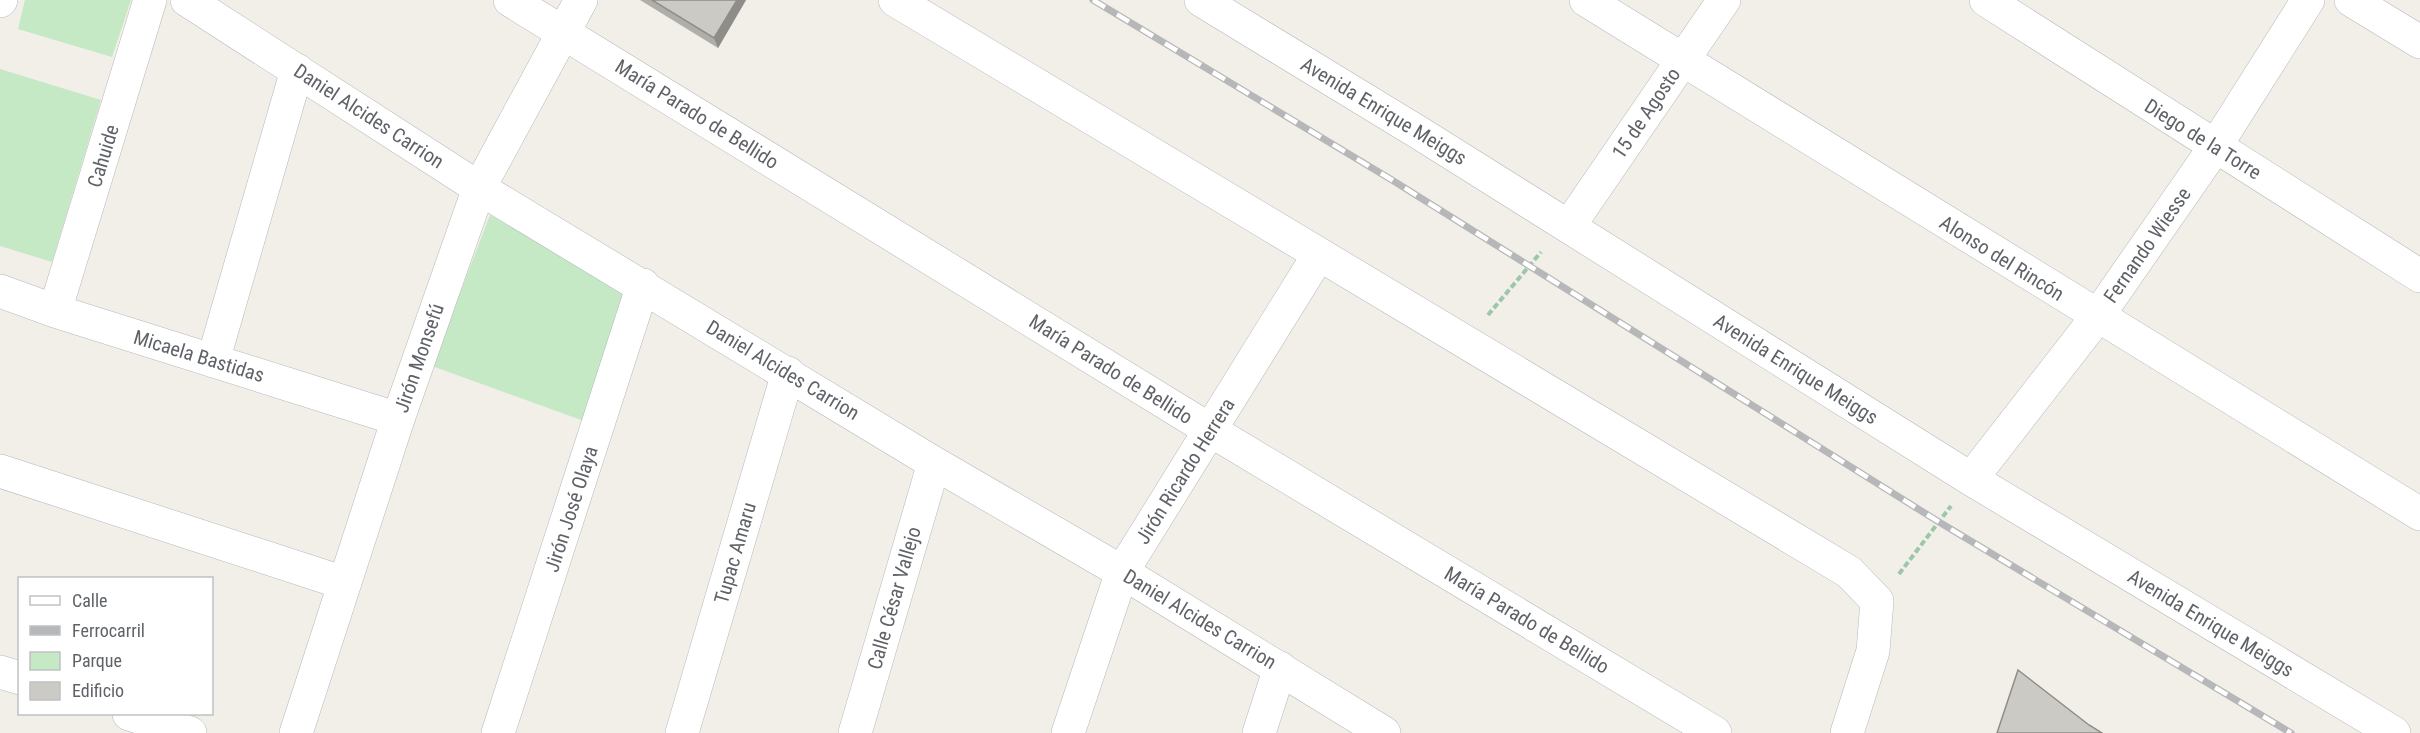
<svg xmlns="http://www.w3.org/2000/svg" width="2420" height="733" font-family="'Roboto Condensed',sans-serif">
<style>
.green{fill:#c5e8c5}
.lines{fill:none;stroke-linecap:round;stroke-linejoin:round}
.minor-casing{stroke:#b5b8bc;stroke-width:34}
.path{stroke:#9cc7a9;stroke-width:4;stroke-dasharray:6 3;stroke-linecap:butt}
.minor{stroke:#fff;stroke-width:33}
.rail-casing{stroke:#b6b7b8;stroke-width:7}
.rail{stroke:#fff;stroke-width:4.5;stroke-dasharray:14;stroke-linecap:butt}
.wall{fill:#afaea9}
.shaded-wall{fill:#8f8d8a}
.building{fill:#cccac5;stroke:#8f8d8a;stroke-width:1.5}
.labels{text-anchor:middle;dominant-baseline:central;stroke-width:6;stroke-linejoin:round;paint-order:stroke}
.street-label{font-size:20px;fill:#5f6368;stroke:#fff}
</style>
<rect width="100%" height="100%" fill="#f1efe8"/>
<path class="green" d="M25,0H131L112,57L18,29Z
M0,69L101,100L52,262L0,246Z
M490,215L625,293L584,421L432,366Z"/>
<g class="lines">
<defs>
<path id="minor" d="M187,0L479,188L934,463L1122,572L1384,733
M510,0L1210,430L1715,733
M895,0L1849,572L1877,601L1873,651L1847,733
M1201,0L1421,134L1971,479L2394,733
M1586,0L2420,514
M1986,0L2420,276
M2351,0L2420,42
M0,1L1,0
M1569,226L1724,0
M0,291L55,311L398,419
M55,311L150,0
M213,361L297,70
M0,471L344,583
M1971,479L2097,317L2215,147L2308,0
M0,672L20,678
M129,714L190,733
M296,733L398,419L479,188L581,0
M498,733L643,285
M682,733L788,373
M855,733L934,463
M1068,733L1122,572L1318,256
M1259,733L1280,668"/>
</defs>
<use href="#minor" class="minor-casing"/>
<path class="path" d="M1488,315L1541,252
M1899,574L1951,506"/>
<use href="#minor" class="minor"/>
<defs>
<path id="rail" d="M1093,0L1392,180L1939,522L2291,733"/>
</defs>
<use href="#rail" class="rail-casing"/>
<use href="#rail" class="rail"/>
</g>
<path class="wall" d="M640,0H746L718,48Z"/>
<path class="shaded-wall" d="M737,0H746L718,48L714,38Z"/>
<path class="building" d="M652,0H737L714,38Z
M2018,670L2089,725L2102,733H1997Z"/>
<g class="labels">
<g class="street-label">
<text transform="translate(1384 111) rotate(31)">Avenida Enrique Meiggs</text>
<text transform="translate(1646 113) rotate(-56)">15 de Agosto</text>
<text transform="translate(697 114) rotate(32)">María Parado de Bellido</text>
<text transform="translate(369 116) rotate(33)">Daniel Alcides Carrion</text>
<text transform="translate(2203 139) rotate(32)">Diego de la Torre</text>
<text transform="translate(103 156) rotate(-73)">Cahuide</text>
<text transform="translate(2147 245) rotate(-55)">Fernando Wiesse</text>
<text transform="translate(2002 258) rotate(32)">Alonso del Rincón</text>
<text transform="translate(199 356) rotate(17)">Micaela Bastidas</text>
<text transform="translate(419 358) rotate(-71)">Jirón Monsefú</text>
<text transform="translate(1111 369) rotate(32)">María Parado de Bellido</text>
<text transform="translate(1796 369) rotate(32)">Avenida Enrique Meiggs</text>
<text transform="translate(783 370) rotate(31)">Daniel Alcides Carrion</text>
<text transform="translate(1185 471) rotate(-58)">Jirón Ricardo Herrera</text>
<text transform="translate(571 509) rotate(-72)">Jirón José Olaya</text>
<text transform="translate(735 553) rotate(-74)">Tupac Amaru</text>
<text transform="translate(894 598) rotate(-74)">Calle César Vallejo</text>
<text transform="translate(1200 619) rotate(31)">Daniel Alcides Carrion</text>
<text transform="translate(1527 620) rotate(31)">María Parado de Bellido</text>
<text transform="translate(2211 623) rotate(31)">Avenida Enrique Meiggs</text>
</g>
</g>
<rect x="18" y="577" width="195" height="138" fill="#ffffff" stroke="#bfc1c3" stroke-width="1.5"/>
<rect x="30" y="596" width="30" height="9" fill="#ffffff" stroke="#bfc1c3" stroke-width="1.5"/>
<text x="72" y="607" font-size="18" fill="#5f6368">Calle</text>
<rect x="30" y="626" width="30" height="9" fill="#b6b7b8" stroke="#bfc1c3" stroke-width="1.5"/>
<text x="72" y="637" font-size="18" fill="#5f6368">Ferrocarril</text>
<rect x="30" y="652" width="30" height="18" fill="#c5e8c5" stroke="#bfc1c3" stroke-width="1.5"/>
<text x="72" y="667" font-size="18" fill="#5f6368">Parque</text>
<rect x="30" y="682" width="30" height="18" fill="#cccac5" stroke="#bfc1c3" stroke-width="1.5"/>
<text x="72" y="697" font-size="18" fill="#5f6368">Edificio</text>
</svg>
